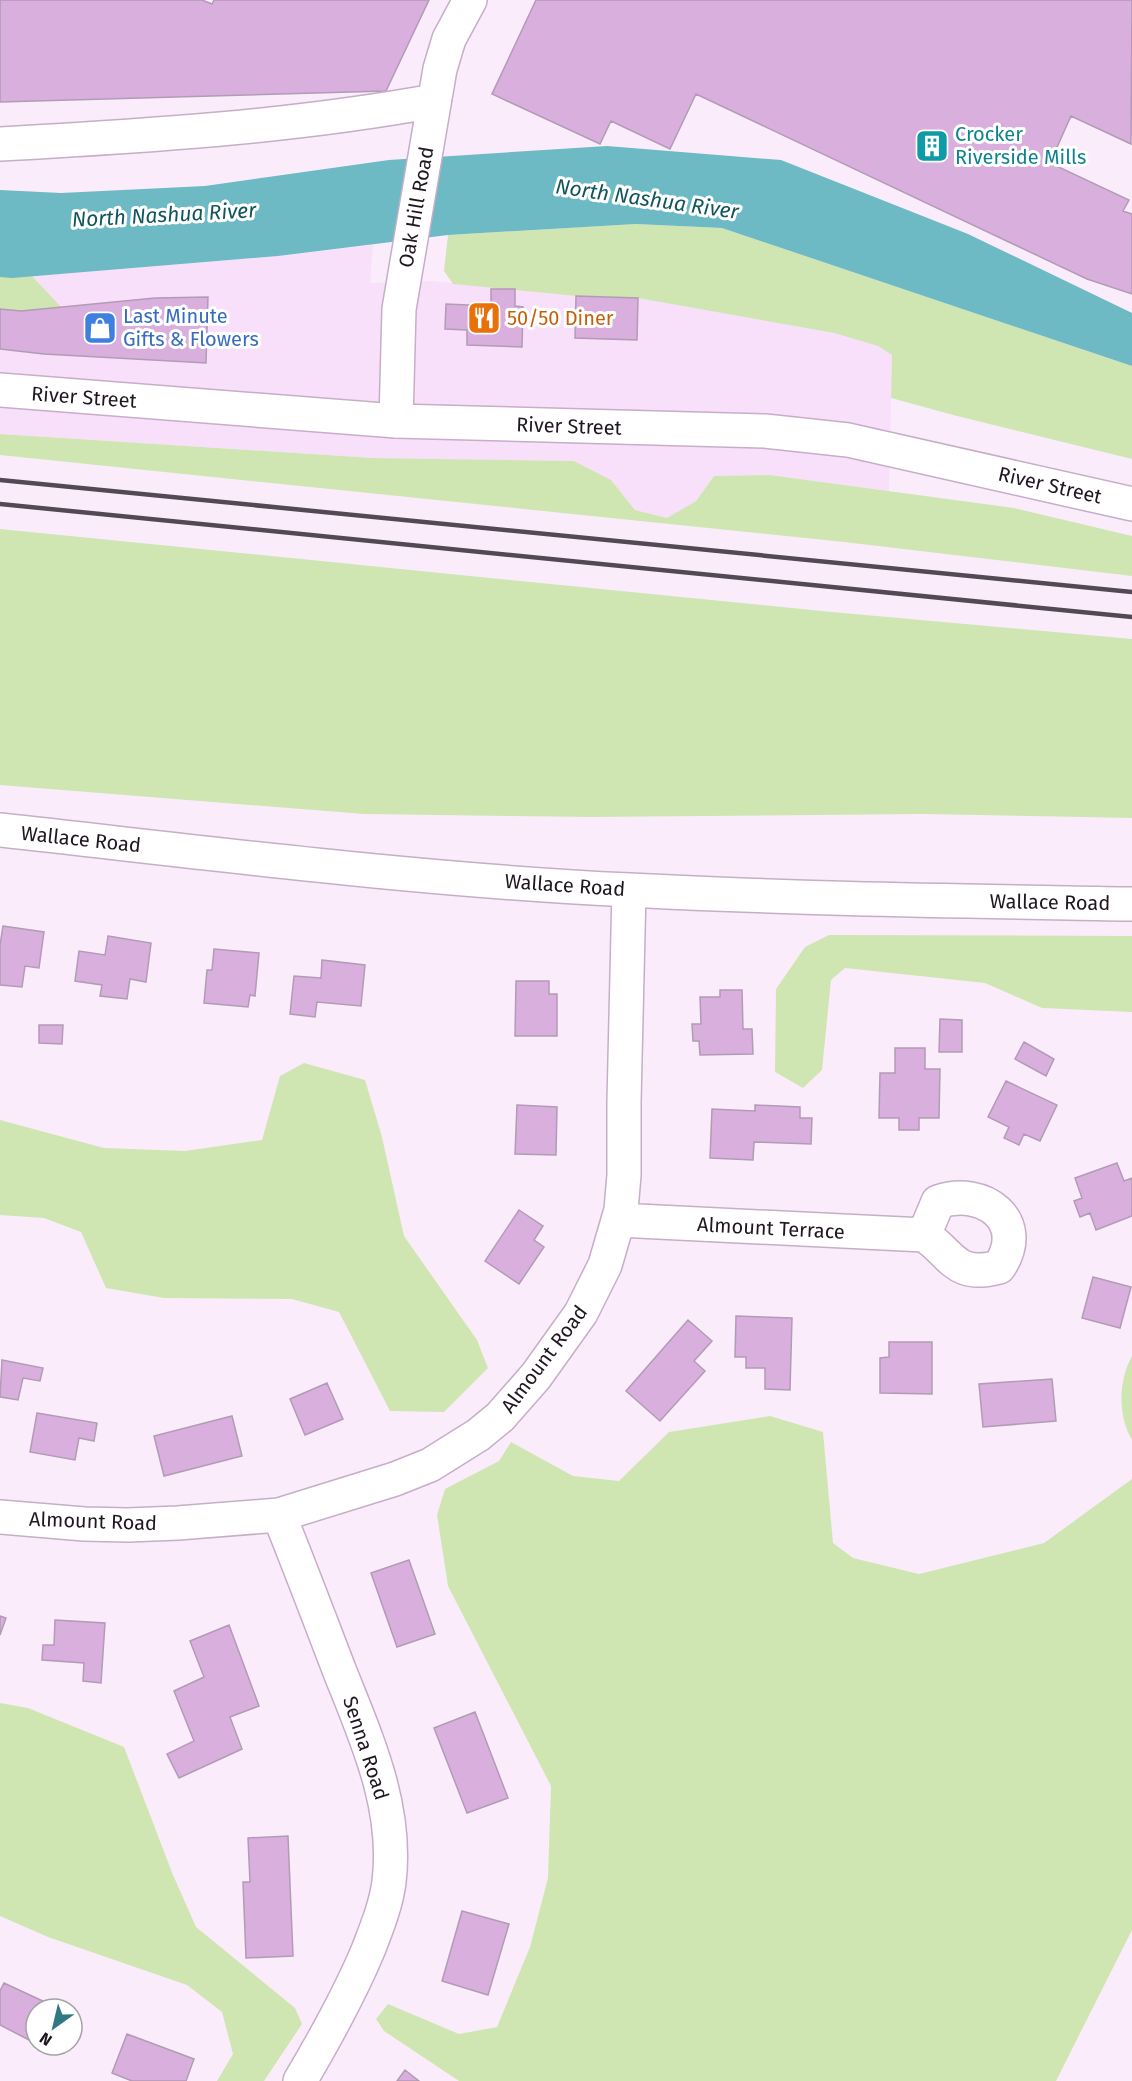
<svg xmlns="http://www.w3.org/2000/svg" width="1132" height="2081" font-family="'Fira Sans',sans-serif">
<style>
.built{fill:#f8e0fb}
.green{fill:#cfe6b2}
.water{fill:#6db9c4}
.building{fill:#d8afdd;stroke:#b29bb5;stroke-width:1.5}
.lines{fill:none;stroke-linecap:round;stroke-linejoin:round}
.minor-casing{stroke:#c6aec8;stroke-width:36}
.highway-casing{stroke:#c6aec8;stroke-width:36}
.minor{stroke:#fff;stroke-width:33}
.highway{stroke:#fff;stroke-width:33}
.rail{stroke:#534954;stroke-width:4.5}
.labels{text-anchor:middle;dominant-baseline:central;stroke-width:6;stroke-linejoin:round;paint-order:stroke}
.culture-label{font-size:20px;fill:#0d838f;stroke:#fff;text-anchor:start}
.street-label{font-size:20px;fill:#1f1620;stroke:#fff}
.shop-label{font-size:20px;fill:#366cbe;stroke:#fff;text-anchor:start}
.food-label{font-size:20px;fill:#c56008;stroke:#fff;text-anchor:start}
.water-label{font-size:21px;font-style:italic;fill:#10545c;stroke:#fff}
</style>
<rect width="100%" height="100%" fill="#fbecfc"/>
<path class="built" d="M373,245L370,283L433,281L576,296L638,298L834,333L878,346L892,355L889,491L770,475L714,476L696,501L667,518L635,510L611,480L574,461L373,458L0,434V309L60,307L32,276L278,256Z"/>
<path class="green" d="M636,224L722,228L1132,366V459L957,416L891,398L892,355L878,346L834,333L638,298L576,296L453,284L444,271L448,235Z
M32,276L61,307L21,311L0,309V277Z
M0,434L373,458L574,461L611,480L635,510L667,518L696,501L714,476L770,475L1014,508L1132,536V576L844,542L0,455Z
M0,529L832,612L1132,639V818L922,814L593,817L364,814L0,785Z
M829,935L1132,936V1012L1042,1008L985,983L845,968L831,980L822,1070L803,1088L775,1072L776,989L805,947Z
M304,1063L365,1080L382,1137L404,1236L477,1340L488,1368L444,1412L390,1411L339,1312L292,1299L164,1298L106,1288L81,1232L44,1218L0,1215V1120L104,1148L185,1151L262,1140L280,1076Z
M1132,1356V1440C1118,1416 1118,1381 1132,1356Z
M770,1416L823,1432L833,1543L853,1558L919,1574L1044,1543L1132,1479V1930L1056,2081H459L384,2031L376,2019L388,2004L459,2034L497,2027L530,1947L548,1878L551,1786L448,1586L437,1515L445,1489L499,1461L511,1442L573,1476L619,1481L669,1432Z
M0,1703L28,1708L124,1747L173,1875L196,1927L295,2008L302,2024L264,2081H217L233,2054L222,2012L187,1985L48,1937L0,1916Z"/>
<path class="water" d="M607,146L781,160L968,234L1132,313V366L722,228L636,224L448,235L278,256L12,278L0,277V190L61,193L205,186L389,160Z"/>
<path class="building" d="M0,0H202L212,4L214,0H429L386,91L0,102Z
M536,0H1132L1131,144L1071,116L1050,163L1129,200L1123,211L1132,214V294L1087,279L696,94L670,149L611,121L600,144L492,94Z
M491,289H515V306L523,307L522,347L467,345V330L445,329L446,304L491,306Z
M576,296L638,298L637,340L575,338Z
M208,297L206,363L44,354L0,349V309L21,311L155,298Z
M3,926L44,932L39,968L25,966L22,987L0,985V945Z
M108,936L151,943L146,982L130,979L127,999L100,996L102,985L75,981L79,951L105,955Z
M214,949L259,953L255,996L250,995L248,1007L204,1003L207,970H212Z
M322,960L365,965L361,1006L317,1002L315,1017L290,1014L294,976L321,978Z
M516,981H549V994H557V1036H515Z
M720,990H742L743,1029H752L753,1054L700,1055L699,1041H693L692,1024H701L700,997H720Z
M940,1019L962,1020V1052H939Z
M39,1025H63L62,1044L39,1043Z
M1024,1042L1054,1059L1046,1076L1015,1059Z
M895,1048H925V1069H940L939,1118H919V1130H899V1118H879L880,1073H895Z
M1006,1081L1057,1105L1040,1141L1024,1134L1019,1145L1004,1138L1009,1127L988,1117Z
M517,1105L557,1107L556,1155L515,1154Z
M755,1105L800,1107V1118H812L811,1144L754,1142L753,1160L710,1158L712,1109L755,1111Z
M1117,1163L1124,1181L1132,1178V1216L1096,1230L1090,1213L1080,1217L1074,1201L1082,1198L1075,1178Z
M519,1210L543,1226L534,1240L544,1247L519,1284L485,1261Z
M1093,1277L1131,1287L1120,1328L1082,1318Z
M736,1316L792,1318L790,1390L765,1389V1368H746V1357H735Z
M688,1320L712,1341L694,1361L705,1371L660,1421L626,1391Z
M889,1342H932V1394L880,1393V1358L889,1357Z
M2,1360L43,1368L40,1381L23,1378L18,1400L0,1397Z
M1052,1379L1056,1421L983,1427L979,1384Z
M327,1383L343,1419L305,1435L290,1399Z
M37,1413L97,1423L94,1441L79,1438L75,1460L30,1452Z
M232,1416L242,1456L164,1476L154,1436Z
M409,1560L435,1634L397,1647L371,1573Z
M0,1616L6,1618L0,1635Z
M55,1620L105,1623L101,1683L83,1681L84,1663L42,1660L43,1645H54Z
M229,1625L259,1706L230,1717L242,1749L179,1778L167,1754L194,1741L174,1691L204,1677L190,1641Z
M475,1712L508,1798L467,1813L434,1728Z
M288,1836L293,1956L246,1958L243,1882H250L248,1838Z
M462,1911L509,1924L488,1995L442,1981Z
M4,1983L47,2003L45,2009H36V2026L29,2040L0,2025V1991Z
M127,2034L194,2059L186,2081H132L112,2073Z
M405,2070L419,2081H397Z"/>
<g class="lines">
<defs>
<path id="minor" d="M0,144C145,136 291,127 434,101
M396,421L399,309L429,133L440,69L449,39L470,0
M0,830C210,853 419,880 630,890C797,899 965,901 1132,904
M618,1220L924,1235L938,1202C983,1186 1030,1221 999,1267C954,1279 953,1254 924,1235
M279,1515C300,1567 320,1620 340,1672C367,1740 398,1807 389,1882C386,1905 377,1927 369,1948C350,1994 326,2037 300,2081
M0,1517L84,1524L128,1525L178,1523L279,1515L395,1479L430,1465L478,1435L500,1417L536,1376L581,1313L605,1265L621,1210L624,1175V1102L629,890"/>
<path id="highway" d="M0,390L396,421L765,431L848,440L1132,504"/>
</defs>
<use href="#minor" class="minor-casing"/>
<use href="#highway" class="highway-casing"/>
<use href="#minor" class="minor"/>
<use href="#highway" class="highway"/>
<path class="rail" d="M0,480L1132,592
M0,504L1132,617"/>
</g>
<defs>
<symbol id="building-square" viewBox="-11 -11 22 22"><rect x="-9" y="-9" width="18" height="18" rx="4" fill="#0f9aa8" stroke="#fff"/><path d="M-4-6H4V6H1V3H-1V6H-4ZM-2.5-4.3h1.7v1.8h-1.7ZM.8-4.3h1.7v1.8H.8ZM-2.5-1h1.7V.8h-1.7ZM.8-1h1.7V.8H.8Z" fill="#fff"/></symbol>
<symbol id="restaurant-square" viewBox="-11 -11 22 22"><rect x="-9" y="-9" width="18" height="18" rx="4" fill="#e8710a" stroke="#fff"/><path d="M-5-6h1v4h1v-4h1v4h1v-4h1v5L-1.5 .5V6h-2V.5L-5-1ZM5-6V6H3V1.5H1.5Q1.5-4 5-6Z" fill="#fff"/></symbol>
<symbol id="shop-square" viewBox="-11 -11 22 22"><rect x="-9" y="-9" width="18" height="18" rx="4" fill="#3f7fe0" stroke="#fff"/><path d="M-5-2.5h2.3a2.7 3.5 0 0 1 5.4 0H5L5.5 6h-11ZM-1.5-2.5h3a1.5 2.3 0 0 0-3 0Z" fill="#fff"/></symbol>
</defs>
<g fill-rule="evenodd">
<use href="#building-square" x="913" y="127" width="38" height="38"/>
<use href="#restaurant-square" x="465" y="299" width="38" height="38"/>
<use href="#shop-square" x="81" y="309" width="38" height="38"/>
</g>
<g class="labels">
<g class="culture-label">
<text x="955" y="134">Crocker<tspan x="955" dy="23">Riverside Mills</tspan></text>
</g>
<g class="street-label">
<text transform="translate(416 207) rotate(-80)">Oak Hill Road</text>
<text transform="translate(84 397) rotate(4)">River Street</text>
<text transform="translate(569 426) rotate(2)">River Street</text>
<text transform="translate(1050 485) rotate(13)">River Street</text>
<text transform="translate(81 839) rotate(6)">Wallace Road</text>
<text transform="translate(565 885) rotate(4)">Wallace Road</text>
<text transform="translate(1050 902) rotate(1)">Wallace Road</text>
<text transform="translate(771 1228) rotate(3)">Almount Terrace</text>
<text transform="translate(544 1359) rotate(-53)">Almount Road</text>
<text transform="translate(93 1521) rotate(2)">Almount Road</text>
<text transform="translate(366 1748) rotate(72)">Senna Road</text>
</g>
<g class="shop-label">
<text x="123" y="316">Last Minute<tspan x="123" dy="23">Gifts &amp; Flowers</tspan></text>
</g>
<g class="food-label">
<text x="507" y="318">50/50 Diner</text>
</g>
<g class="water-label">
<text transform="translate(647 199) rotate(8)">North Nashua River</text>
<text transform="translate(164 215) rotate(-3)">North Nashua River</text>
</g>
</g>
<g transform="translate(54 2027) rotate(214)"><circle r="28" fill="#ffffff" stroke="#a5a2a6" stroke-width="1.5"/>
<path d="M0-4.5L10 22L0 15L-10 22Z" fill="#317982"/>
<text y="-9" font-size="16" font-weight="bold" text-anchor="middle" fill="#1f1620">N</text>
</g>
</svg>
